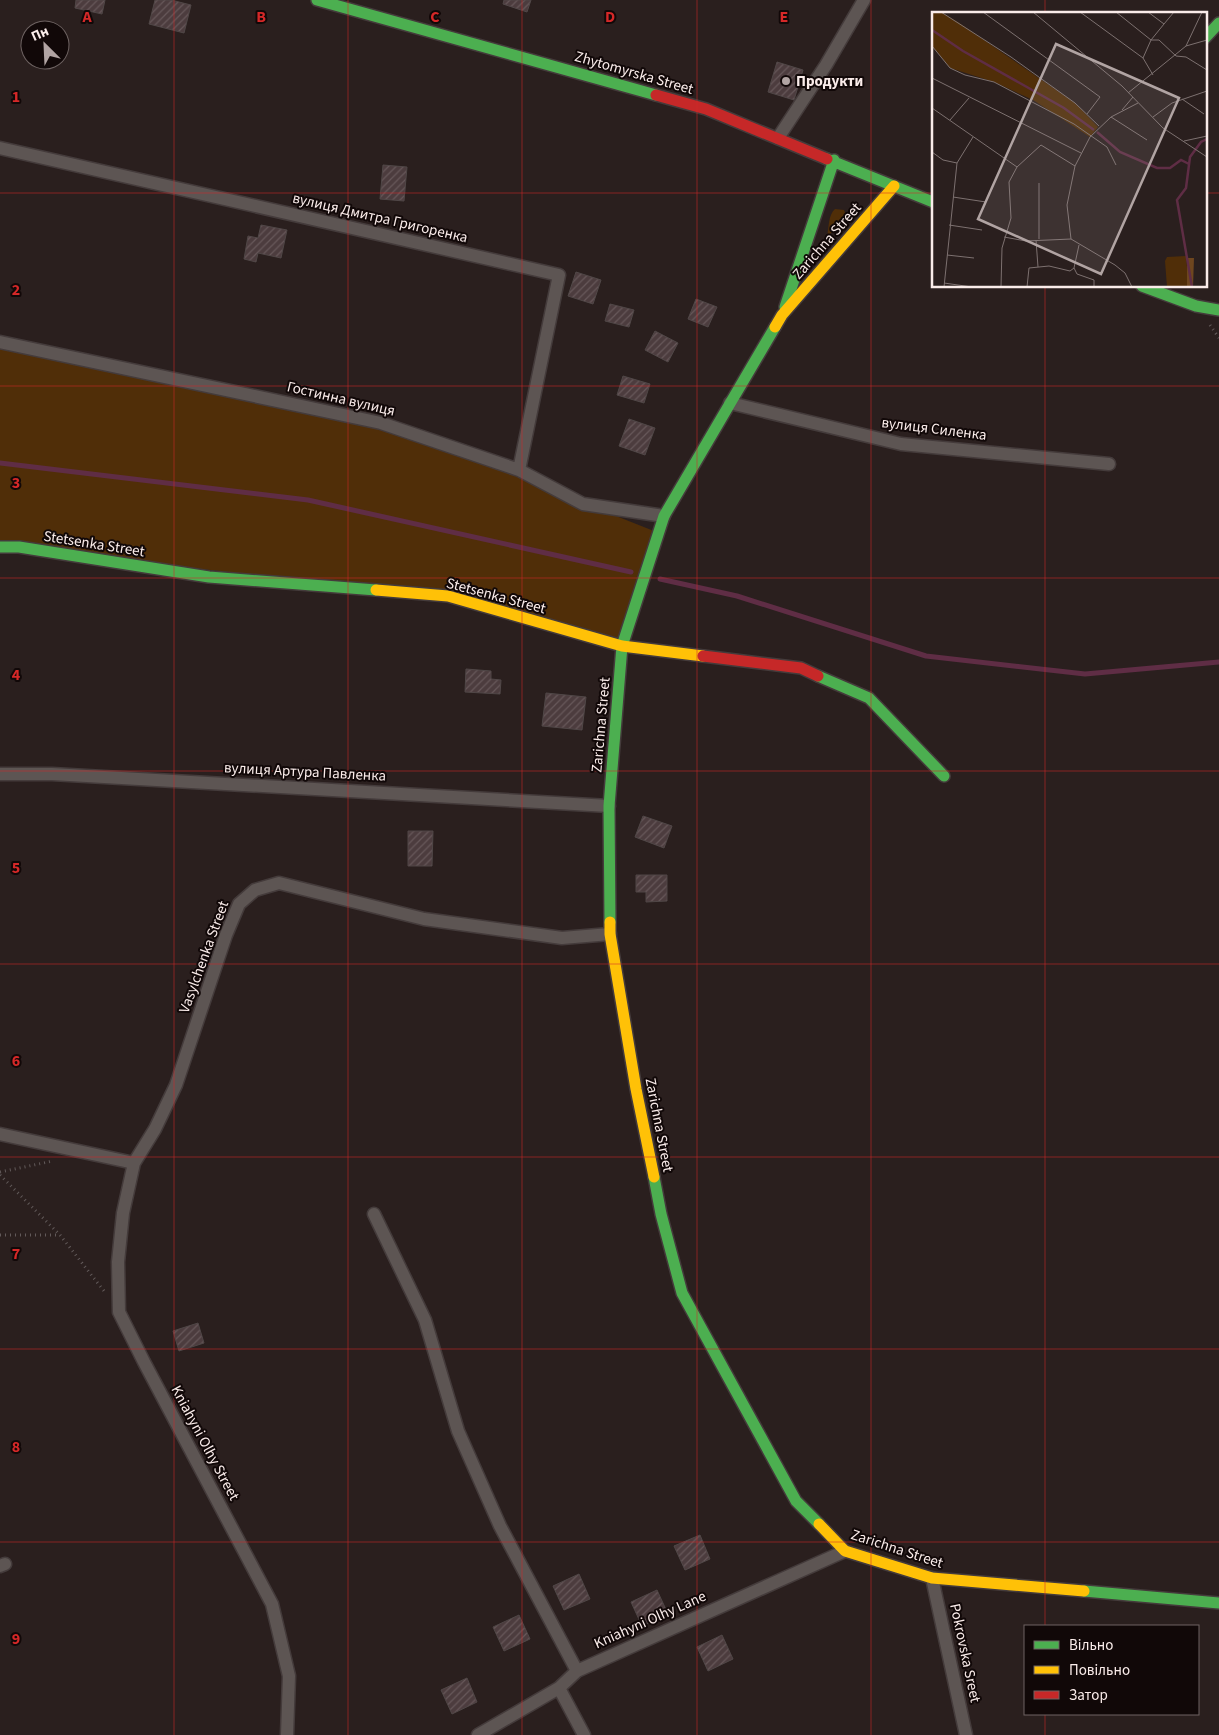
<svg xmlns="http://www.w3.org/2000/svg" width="1219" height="1735" font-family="'Source Sans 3',sans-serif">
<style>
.grass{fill:#502e08}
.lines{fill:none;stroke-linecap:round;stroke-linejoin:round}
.stream{stroke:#5f2d45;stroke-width:5}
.building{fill:url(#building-hatch);stroke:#504747}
.street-casing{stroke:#443b3b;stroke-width:15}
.fast-casing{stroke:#443b3b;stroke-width:14}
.slow-casing{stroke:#443b3b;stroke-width:14}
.jam-casing{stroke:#443b3b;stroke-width:14}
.path{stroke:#625a5a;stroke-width:3;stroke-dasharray:1 4;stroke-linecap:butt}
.street{stroke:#5d5553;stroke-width:12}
.fast{stroke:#4caf50;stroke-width:11}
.slow{stroke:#ffc107;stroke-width:11}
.jam{stroke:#c62828;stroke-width:11}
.grid{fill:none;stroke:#d62828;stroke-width:1;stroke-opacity:0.55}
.poi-dot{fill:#b1a4a3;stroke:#110808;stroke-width:2}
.labels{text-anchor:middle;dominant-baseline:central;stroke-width:4;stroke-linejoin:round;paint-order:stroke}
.street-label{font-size:15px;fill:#faecea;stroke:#110808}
.poi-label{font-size:15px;font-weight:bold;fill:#faecea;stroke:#110808;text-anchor:start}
.inset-river{fill:none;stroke:#5f2d45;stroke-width:2.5}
.inset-road{fill:none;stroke:#7d7170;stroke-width:1}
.view{fill:#b1a4a3;fill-opacity:0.15;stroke:#b1a4a3;stroke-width:2.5}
.inset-edge{fill:none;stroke:#faecea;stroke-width:2.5}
.grid-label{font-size:16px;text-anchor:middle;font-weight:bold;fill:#d62828;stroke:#110808;stroke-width:4;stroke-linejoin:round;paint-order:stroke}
</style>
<defs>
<pattern id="building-hatch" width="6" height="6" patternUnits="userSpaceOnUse" patternTransform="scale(1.25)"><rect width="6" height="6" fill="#4c3c3e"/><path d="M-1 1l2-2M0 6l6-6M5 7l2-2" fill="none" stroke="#67585a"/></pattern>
</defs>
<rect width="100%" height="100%" fill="#2a1f1e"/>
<path class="grass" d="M835,209L844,210L846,215L842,222L827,237C829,228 828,215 835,209Z
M0,347L381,423L659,533L622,646L448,596L0,547Z"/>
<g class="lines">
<path class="stream" d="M0,463L308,500L631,572
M660,579L737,596L926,656L1085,674L1219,662"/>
</g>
<path class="building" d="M76,0H105L102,14L75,8Z
M155,0H171L191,5L184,33L149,24Z
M504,0H531L527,12L503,4Z
M777,62L803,70L794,100L768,92Z
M383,165L407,167L404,201L380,199Z
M261,225L287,230L281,258L258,253L256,262L244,259L248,236L258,238Z
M576,272L601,280L593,304L568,296Z
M696,299L717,307L708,327L688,319Z
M610,304L634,310L629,327L605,321Z
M655,331L678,343L668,362L645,350Z
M623,376L650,384L644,403L617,395Z
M629,419L655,428L645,455L619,446Z
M466,669L491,671V679L501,680L500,694L465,692Z
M546,693L586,697L582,730L542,726Z
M643,816L672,826L664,848L635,837Z
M408,831H433L432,866H408Z
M636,875H667V901L646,902V892H636Z
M198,1323L204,1343L179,1351L173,1331Z
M700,1535L710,1559L685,1570L674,1546Z
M579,1574L590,1599L564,1610L553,1586Z
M657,1590L668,1614L642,1626L631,1602Z
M519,1615L530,1639L504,1651L493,1627Z
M722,1635L733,1659L708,1671L697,1647Z
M467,1678L477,1702L452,1714L441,1690Z"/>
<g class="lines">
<defs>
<path id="street" d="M778,138L826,65L864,0
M0,148L559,275L519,470
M0,342L381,423L519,470L583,504L664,516
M730,403L901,444L1109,464
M0,774H52L609,806
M0,1134L134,1163L155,1129L176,1085L226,935L239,904L255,890L279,883L424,919L562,938L610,934
M134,1163L123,1213L118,1262L119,1312L144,1362L272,1604L289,1676L287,1735
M374,1214L425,1320L458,1431L500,1526L577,1671
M0,1566L5,1564
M932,1578L966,1735
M559,1688L584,1735
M478,1735L559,1688L577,1671L845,1551"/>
<path id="fast" d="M317,0L656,95
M1205,38L1219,23
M827,159L933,202
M1142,286L1196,306L1219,310
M785,307L834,160
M0,547H19L209,577L376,590
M818,676L869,698L944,776
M610,922L609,806L622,646L664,516L775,327
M654,1177L661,1214L682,1293L796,1501L819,1524
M1084,1591L1219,1603"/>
<path id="slow" d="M775,327L782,315L894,186
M376,590L448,596L622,646L703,656
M610,922V934L636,1089L654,1177
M819,1524L845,1551L932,1578L1084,1591"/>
<path id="jam" d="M656,95L706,109L827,159
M703,656L801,668L818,676"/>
</defs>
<use href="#street" class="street-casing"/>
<use href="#fast" class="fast-casing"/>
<use href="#slow" class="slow-casing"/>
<use href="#jam" class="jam-casing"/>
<path class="path" d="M1210,325L1219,338
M0,1172L53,1161
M0,1175L59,1234
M0,1235H60L104,1291"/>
<use href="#street" class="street"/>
<use href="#fast" class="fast"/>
<use href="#slow" class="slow"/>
<use href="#jam" class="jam"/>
</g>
<path class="grid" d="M174,0V1735M348,0V1735M522,0V1735M697,0V1735M871,0V1735M1045,0V14M0,193H933M1205,193H1219M1045,286V1626M0,386H1219M0,578H1219M0,771H1219M0,964H1219M0,1157H1219M0,1349H1219M0,1542H1219M1045,1714V1735"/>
<circle class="poi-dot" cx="786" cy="81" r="5"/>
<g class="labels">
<g class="street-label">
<text transform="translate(634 73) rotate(16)">Zhytomyrska Street</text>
<text transform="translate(380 218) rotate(13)">вулиця Дмитра Григоренка</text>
<text transform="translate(827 241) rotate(-49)">Zarichna Street</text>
<text transform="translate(341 399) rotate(13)">Гостинна вулиця</text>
<text transform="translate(934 429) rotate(7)">вулиця Силенка</text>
<text transform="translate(94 544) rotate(9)">Stetsenka Street</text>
<text transform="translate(496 596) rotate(15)">Stetsenka Street</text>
<text transform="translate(601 725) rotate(-85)">Zarichna Street</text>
<text transform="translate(305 772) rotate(3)">вулиця Артура Павленка</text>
<text transform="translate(204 957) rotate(-70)">Vasylchenka Street</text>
<text transform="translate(659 1125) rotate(79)">Zarichna Street</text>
<text transform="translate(205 1443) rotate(62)">Kniahyni Olhy Street</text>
<text transform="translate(897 1549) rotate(18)">Zarichna Street</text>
<text transform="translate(650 1620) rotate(-24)">Kniahyni Olhy Lane</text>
<text transform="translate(965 1653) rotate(78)">Pokrovska Sreet</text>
</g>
<g class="poi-label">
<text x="796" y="81">Продукти</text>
</g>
</g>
<g transform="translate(932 12)">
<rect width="275" height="275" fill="#2a1f1e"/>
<path d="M0,0H9L26,10L143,91L166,115L158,125L101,88L62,70L18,56L0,34ZM254,244L257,275H235L233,249L235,245Z" fill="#502e08"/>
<path d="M255,246H262L261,275H255Z" fill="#6e461f"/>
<path class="inset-river" d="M0,18L31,39L132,96L162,118M165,120L188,140L225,156H238L249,148L257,152M260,275L245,188L254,176L258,145L269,130L275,127"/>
<path class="inset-road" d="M9,0L79,45L143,91L167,114M51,0L168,85L155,102M101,0L190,74L231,116L275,145M148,0L211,46L221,63M184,0L219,28L211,46M216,0L232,12L219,28M232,12L242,0M219,28H227L244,44L254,45L275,58M0,34L18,56L33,63L62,70L142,112L175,135L184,153M254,34L275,28M0,66L149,141M196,81L254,34L270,0M250,87L272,102M0,96L85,155L109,133L143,154M190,98L201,85M179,105L215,128M221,105L240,91L275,79M18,108L37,86M252,129L275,124M0,140L11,148L25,151M107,171V227M21,185L54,190M17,213L50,218M72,225L94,229L139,227M104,228L106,255M15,243L42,246M142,256L147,233M12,271L40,275M12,275L25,151L41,125M69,275L70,236L79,206L77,170L85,155M95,275L97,256L117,254L138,259L142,256L145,262L162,268V275M200,275L193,261L183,253L139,227L135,193L143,154L158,125L179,105L206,91"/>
<path class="view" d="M124,32L247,86L169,262L46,207Z"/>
<rect width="275" height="275" class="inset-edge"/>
</g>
<g class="grid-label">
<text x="87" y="22">A</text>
<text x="261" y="22">B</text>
<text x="435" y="22">C</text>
<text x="610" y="22">D</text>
<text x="784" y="22">E</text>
<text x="16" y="102">1</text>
<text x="16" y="295">2</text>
<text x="16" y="488">3</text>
<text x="16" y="680">4</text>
<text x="16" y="873">5</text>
<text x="16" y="1066">6</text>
<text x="16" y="1259">7</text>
<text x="16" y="1452">8</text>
<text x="16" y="1644">9</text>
</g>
<rect x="1024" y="1625" width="175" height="90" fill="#110808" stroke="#6e6362"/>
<rect x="1034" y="1641" width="25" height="8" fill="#4caf50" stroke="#6e6362"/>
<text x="1069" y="1650" font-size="15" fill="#faecea">Вільно</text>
<rect x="1034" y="1666" width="25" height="8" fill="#ffc107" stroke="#6e6362"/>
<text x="1069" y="1675" font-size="15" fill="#faecea">Повільно</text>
<rect x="1034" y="1691" width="25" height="8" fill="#c62828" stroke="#6e6362"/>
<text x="1069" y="1700" font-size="15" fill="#faecea">Затор</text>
<g transform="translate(45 45) rotate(336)"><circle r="24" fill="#110808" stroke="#6e6362"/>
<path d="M0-4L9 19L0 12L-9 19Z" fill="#b1a4a3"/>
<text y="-8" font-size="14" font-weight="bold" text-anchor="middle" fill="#faecea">Пн</text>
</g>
</svg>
